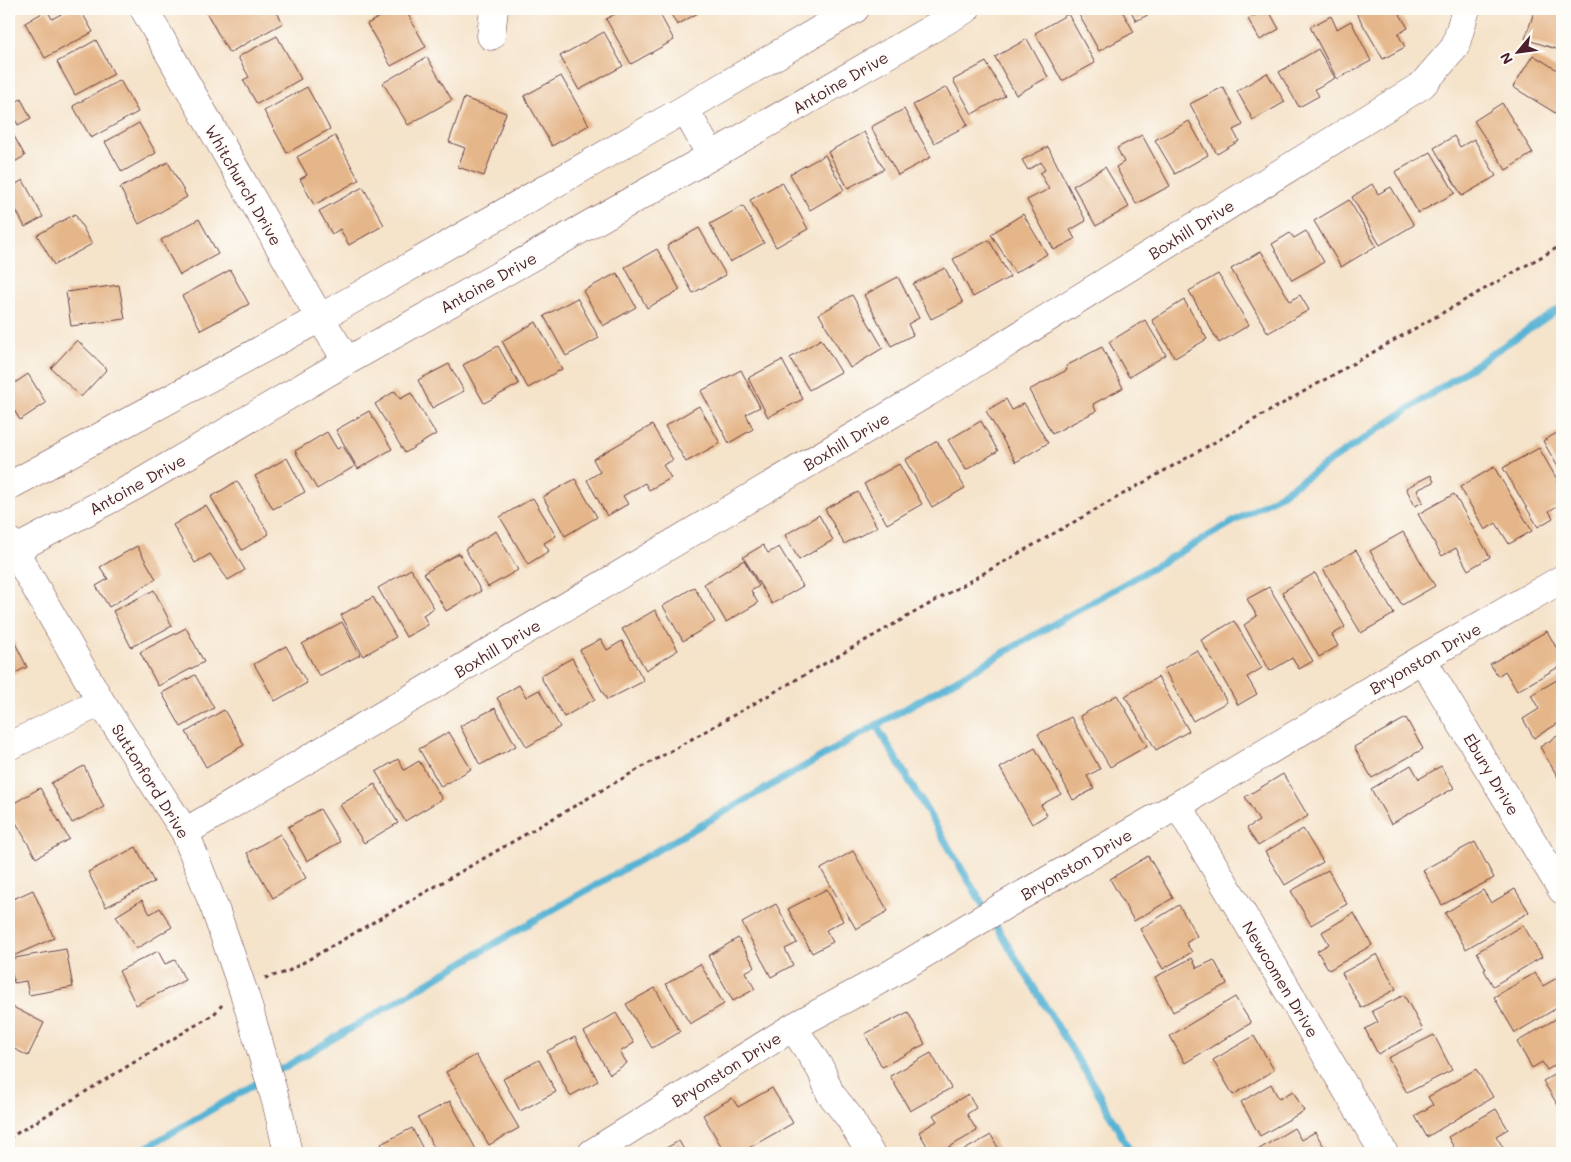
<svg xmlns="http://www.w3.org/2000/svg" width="1571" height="1162" font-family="Mali,sans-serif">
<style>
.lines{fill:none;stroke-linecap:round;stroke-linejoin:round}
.stream{stroke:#56b3d4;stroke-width:7}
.building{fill:#e5b689}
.minor-casing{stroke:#643c43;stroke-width:29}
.secondary-casing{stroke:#643c43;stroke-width:29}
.path{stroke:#643c43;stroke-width:3;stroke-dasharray:4 4;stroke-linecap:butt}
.minor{stroke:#fff;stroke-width:28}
.secondary{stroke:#fff;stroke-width:28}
.labels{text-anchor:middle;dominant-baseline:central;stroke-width:4.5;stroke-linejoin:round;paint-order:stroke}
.street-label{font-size:16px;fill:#4a1f2b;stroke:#fdfcf7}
</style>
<rect width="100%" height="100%" fill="#fdfcf7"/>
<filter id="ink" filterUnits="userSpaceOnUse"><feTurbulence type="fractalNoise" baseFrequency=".02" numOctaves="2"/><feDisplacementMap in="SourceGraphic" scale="10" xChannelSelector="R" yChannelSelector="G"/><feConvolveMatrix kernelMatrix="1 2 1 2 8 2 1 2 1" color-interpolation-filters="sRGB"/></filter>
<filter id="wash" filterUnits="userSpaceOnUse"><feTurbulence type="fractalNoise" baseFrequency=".0096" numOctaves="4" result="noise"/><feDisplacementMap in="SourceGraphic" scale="20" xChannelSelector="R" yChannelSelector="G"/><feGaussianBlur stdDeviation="1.12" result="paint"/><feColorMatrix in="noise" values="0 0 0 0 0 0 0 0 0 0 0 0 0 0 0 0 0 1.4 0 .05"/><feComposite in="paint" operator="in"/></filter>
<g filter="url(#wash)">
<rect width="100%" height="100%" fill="#f5e3ca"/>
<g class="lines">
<path class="stream" d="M876,725L986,910
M992,919L1096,1089L1131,1153
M273,1074L540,917L1275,498L1562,307
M137,1153L264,1079"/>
</g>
<g id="blocks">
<path class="building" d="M70,9H80L93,32L45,58L25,23L47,10L52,19Z
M208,9H275L283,23L229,53L205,10Z
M394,9H405L426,47L391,66L367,24Z
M624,9H657L674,40L631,64L606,19Z
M668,9H705L677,25Z
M1082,9H1121L1134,32L1099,51L1077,11Z
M1130,9H1159L1136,21Z
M1266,9H1268L1279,29L1260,40L1248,19Z
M1354,9H1397L1408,28L1398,34L1405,47L1383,59Z
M1535,9H1555L1562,11V51L1525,39Z
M1068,14L1095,63L1062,81L1035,33Z
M1331,16L1337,29L1351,21L1371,61L1337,79L1310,27Z
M604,32L623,66L579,90L560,56Z
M277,36L301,79L257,104L243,80L249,77L238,57Z
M1027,39L1048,77L1016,95L995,57Z
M96,40L114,74L75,95L57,62Z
M1318,49L1335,78L1315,89L1319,96L1299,107L1279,72Z
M1533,55L1562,73V105L1557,114L1513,87Z
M427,57L452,100L408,125L383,83Z
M986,62L1005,96L972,114L953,80Z
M1267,73L1285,102L1253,120L1237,91Z
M561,76L589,125L552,146L524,96Z
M120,80L138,112L91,138L73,106Z
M307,87L330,129L287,153L264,111Z
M947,87L968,125L934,143L913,105Z
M1223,87L1243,125L1233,130L1239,141L1217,154L1190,104Z
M464,98L506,113L484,176L458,167L465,148L449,142Z
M21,99L31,118L18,125L9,106Z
M1502,103L1533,153L1506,170L1474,121Z
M904,109L931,157L898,175L871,127Z
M1189,121L1208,155L1175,174L1155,140Z
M139,123L156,153L122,172L105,142Z
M9,127L25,156L9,165Z
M864,132L884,169L848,188L828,152Z
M1142,135L1170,186L1136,204L1116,167L1124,162L1117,148Z
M335,136L359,180L314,205L300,179L307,175L297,157Z
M1454,136L1460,147L1474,139L1496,176L1462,196L1434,148Z
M1048,147L1086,221L1070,230L1075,239L1054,250L1027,200L1049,189L1040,173L1045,170L1041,162L1028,170L1022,160Z
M1431,152L1455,193L1418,213L1395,172Z
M825,155L844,190L810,210L790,174Z
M168,162L187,197L139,224L120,188Z
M1105,167L1129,207L1096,226L1073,186Z
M23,180L43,217L25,227L9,197V188Z
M782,182L808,229L776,247L750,200Z
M1372,184L1378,194L1391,187L1414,225L1380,245L1352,197Z
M363,187L384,225L349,245L340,229L332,234L319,211Z
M1349,200L1376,246L1341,267L1314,221Z
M743,206L764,243L730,262L710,224Z
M75,214L92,244L54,265L37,235Z
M1023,214L1047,254L1015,273L991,234Z
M199,219L218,254L180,275L161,240Z
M699,228L726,275L693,293L667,246Z
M1306,231L1324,262L1292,280L1272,244L1290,233L1294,238Z
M989,240L1010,277L973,297L953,259Z
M657,249L680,290L647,308L625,267Z
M1261,251L1290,301L1300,295L1309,310L1268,333L1231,269Z
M945,268L963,303L931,319L913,284Z
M230,270L249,304L201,330L182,296Z
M617,273L636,307L603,326L583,291Z
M1218,274L1249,325L1219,343L1189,291Z
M898,277L919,318L908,324L913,335L891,346L864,295Z
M119,285L125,319L71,326L66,292Z
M852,295L883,348L850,368L819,314Z
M577,298L599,338L566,356L544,316Z
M1184,300L1207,339L1175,358L1152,320Z
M1145,320L1166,355L1129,377L1109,342Z
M536,322L562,369L528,388L502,341Z
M821,339L841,372L809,390L790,358Z
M77,340L107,369L81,397L51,368Z
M498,346L519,384L484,403L463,365Z
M1102,347L1123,388L1093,404L1096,411L1052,434L1029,390L1067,370L1066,366Z
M782,360L803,399L768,417L748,378Z
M449,364L464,391L432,408L418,380Z
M741,370L760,407L746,414L753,429L729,443L701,391Z
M28,374L46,403L20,420L9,402V387Z
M395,391L400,399L411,393L436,434L405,453L375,404Z
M1006,399L1012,410L1024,403L1048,443L1016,462L986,411Z
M699,406L720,443L686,462L665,426Z
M369,411L392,449L358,469L336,430Z
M981,421L998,451L966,470L948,440Z
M652,425L673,460L663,465L671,478L649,490L645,483L623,496L628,504L607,516L587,480L600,472L593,459Z
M1562,430V474L1543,441Z
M327,432L337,449L343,446L355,466L317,489L295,451Z
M937,441L965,488L932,507L905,460Z
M1539,448L1562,488V503L1549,511L1553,518L1538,527L1503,468Z
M287,458L305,492L273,509L255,476Z
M899,464L922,504L887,524L864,484Z
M1494,467L1532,531L1509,544L1496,523L1485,530L1460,487Z
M1431,475L1434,482L1417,490L1423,502L1415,506L1406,488Z
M575,479L597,517L565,536L543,497Z
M237,481L269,534L242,550L211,497Z
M858,492L877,527L844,544L825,509Z
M1454,494L1490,557L1468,570L1456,548L1442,556L1418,514Z
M533,498L556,536L544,543L549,551L528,564L500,517Z
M206,505L245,570L228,580L210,554L195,563L173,525Z
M819,515L833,540L799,560L785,535Z
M496,531L518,570L488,587L465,549Z
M1403,532L1435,586L1402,605L1370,551Z
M763,545L768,553L779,547L803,586L772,604L743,557Z
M137,546L156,579L109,607L96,586L108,579L100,567Z
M1356,550L1394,614L1361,633L1323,569Z
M459,553L481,591L446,611L424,573Z
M744,560L759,586L751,591L758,603L726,622L704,584Z
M411,569L434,608L423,615L428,625L406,637L378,588Z
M1315,573L1345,627L1332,635L1338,646L1319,657L1282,592Z
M694,587L715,622L683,641L663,606Z
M1269,587L1313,661L1299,669L1292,658L1270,671L1244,625L1257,616L1247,599Z
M154,590L172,626L131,647L113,611Z
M373,597L396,637L363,656L341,615Z
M655,610L678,650L646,670L622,629Z
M1234,621L1262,668L1247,677L1257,694L1238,705L1201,640Z
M342,622L360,655L319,676L302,644Z
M186,628L204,662L158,686L140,652Z
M1547,631L1562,658V665L1517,691L1505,671L1498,676L1490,664Z
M12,637L27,667L9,676V638Z
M601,639L607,650L622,641L644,681L607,700L580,650Z
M286,646L307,683L275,701L254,664Z
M1197,650L1227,702L1193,721L1164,669Z
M572,658L595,699L564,717L540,676Z
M195,675L214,708L181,727L162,693Z
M1158,677L1189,731L1156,750L1125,696Z
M1562,677V721L1534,738L1523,719L1539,709L1531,695Z
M519,685L526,697L539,690L560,727L527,747L497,698Z
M1117,695L1147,746L1110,767L1080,716Z
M495,708L516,746L480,765L460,726Z
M224,710L244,745L206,767L186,732Z
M1071,717L1100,769L1087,776L1094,789L1073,800L1038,734Z
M1406,718L1423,749L1372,778L1354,747Z
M449,732L471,769L441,787L419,749Z
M1562,733V777L1559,779L1540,747Z
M1035,748L1061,794L1041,805L1047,815L1032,824L1000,768Z
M398,759L404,770L419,761L442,799L405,821L376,772Z
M1411,765L1419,779L1441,766L1454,788L1391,824L1371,789Z
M84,766L104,807L72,823L51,783Z
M1283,774L1308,816L1258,846L1247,828L1259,821L1245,797Z
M375,784L398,823L364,843L340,805Z
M40,788L69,839L36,858L9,810V806Z
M320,809L340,842L307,861L288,827Z
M1303,829L1323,862L1285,885L1265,852Z
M280,834L306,878L273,898L247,853Z
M1475,842L1494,878L1442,905L1423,870Z
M136,847L154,882L106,907L88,872Z
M853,851L888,911L856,929L821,869Z
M1148,856L1173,898L1134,921L1110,879Z
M1328,870L1347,904L1311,925L1291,891Z
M827,889L843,921L826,930L833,942L812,953L788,909Z
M1515,889L1529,912L1466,949L1445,913L1483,890L1491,903Z
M33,890L54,938L13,956L9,945V901Z
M142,900L150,914L160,908L172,927L136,949L116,916Z
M776,904L797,943L785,949L793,965L771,977L742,923Z
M1179,905L1197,936L1186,943L1192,952L1163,969L1140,929Z
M1354,913L1372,945L1329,970L1317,951L1329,944L1322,932Z
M1523,925L1542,957L1493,986L1484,970L1486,969L1477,952Z
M738,938L755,967L745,972L755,989L733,1001L708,956Z
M66,949L73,987L29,995L26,981L14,983L9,959Z
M158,951L165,964L175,960L185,980L136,1005L119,971Z
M1377,954L1396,989L1361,1008L1342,973Z
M1192,958L1197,968L1214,960L1227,984L1173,1012L1155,977Z
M700,964L724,1004L690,1024L666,984Z
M1535,973L1543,986L1562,975V1005L1515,1033L1494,997Z
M655,988L680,1032L652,1048L626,1004Z
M1404,995L1423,1030L1378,1054L1365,1029L1378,1022L1372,1011Z
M1235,997L1251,1023L1185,1063L1170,1036Z
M9,1005L44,1023L28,1056L9,1046Z
M908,1012L925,1044L882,1067L865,1034Z
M616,1013L634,1043L620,1052L627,1063L610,1074L584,1032Z
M1559,1017L1562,1023V1061L1547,1070L1542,1062L1532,1068L1517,1042Z
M1434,1035L1452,1070L1407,1093L1388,1058Z
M1254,1036L1274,1070L1233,1095L1213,1060Z
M575,1037L598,1081L570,1096L547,1051Z
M931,1053L951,1088L910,1111L890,1076Z
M476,1055L519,1128L489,1145L446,1072Z
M539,1060L556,1092L520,1111L503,1079Z
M1476,1069L1493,1097L1427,1137L1415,1116L1433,1105L1428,1097Z
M1562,1070V1112L1543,1081Z
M1271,1084L1279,1099L1293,1091L1304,1111L1260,1136L1241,1102Z
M772,1088L793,1123L740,1153H725L703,1115L732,1098L738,1107Z
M968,1094L976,1108L967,1114L977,1131L939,1153H931L919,1132L937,1121L933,1115Z
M450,1101L478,1153H437L418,1118Z
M1496,1109L1508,1129L1496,1136L1504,1149L1496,1153H1452L1456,1151L1448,1137Z
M412,1128L425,1153H385L381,1144Z
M1294,1128L1301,1140L1315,1132L1328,1153H1257L1256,1151Z
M991,1135L1001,1153H959Z
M679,1141L686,1153H657Z"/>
</g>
</g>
<g filter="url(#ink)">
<use href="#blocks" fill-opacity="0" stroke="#643c43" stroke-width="1"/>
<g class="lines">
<defs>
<path id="minor" d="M144,9L320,318L347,361
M491,36L494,9
M9,541L101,702L185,832L215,909L245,996L277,1105L288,1153
M1422,659L1562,890
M9,746L101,702
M1178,805L1384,1153
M185,832L927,393L1422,85L1455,47L1466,9
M793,1027L821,1070L830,1093L849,1117L870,1153
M592,1153L793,1027L889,975L1005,905L1178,805L1422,659L1562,579"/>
<path id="secondary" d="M685,109L711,156
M9,486L320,318L685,109L855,9
M9,553L135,486L347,361L711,156L966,9"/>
</defs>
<use href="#minor" class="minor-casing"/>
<use href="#secondary" class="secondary-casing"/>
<path class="path" d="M265,978L287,972L630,774L1562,245
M9,1138L214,1014L222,1005"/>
<use href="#minor" class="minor"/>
<use href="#secondary" class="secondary"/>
</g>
</g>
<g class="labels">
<g class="street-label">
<text transform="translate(840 82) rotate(-30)">Antoine Drive</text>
<text transform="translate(244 185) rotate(60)">Whitchurch Drive</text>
<text transform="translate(1191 229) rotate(-32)">Boxhill Drive</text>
<text transform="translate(488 282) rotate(-29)">Antoine Drive</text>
<text transform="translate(846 441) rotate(-31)">Boxhill Drive</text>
<text transform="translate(137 484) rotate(-29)">Antoine Drive</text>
<text transform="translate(497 648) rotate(-31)">Boxhill Drive</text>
<text transform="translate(1425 658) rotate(-30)">Bryonston Drive</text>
<text transform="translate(1492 774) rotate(59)">Ebury Drive</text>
<text transform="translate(151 781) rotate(58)">Suttonford Drive</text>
<text transform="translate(1076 864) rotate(-30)">Bryonston Drive</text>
<text transform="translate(1281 979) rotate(59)">Newcomen Drive</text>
<text transform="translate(726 1069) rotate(-32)">Bryonston Drive</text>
</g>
</g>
<rect width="1571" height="1162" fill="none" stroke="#fdfcf7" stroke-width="30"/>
<g transform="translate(1518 52) rotate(241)" stroke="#fdfcf7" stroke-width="4" paint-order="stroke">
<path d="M0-4L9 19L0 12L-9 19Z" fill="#4a1f2b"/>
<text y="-8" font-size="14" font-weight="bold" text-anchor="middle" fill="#4a1f2b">N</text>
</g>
</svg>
